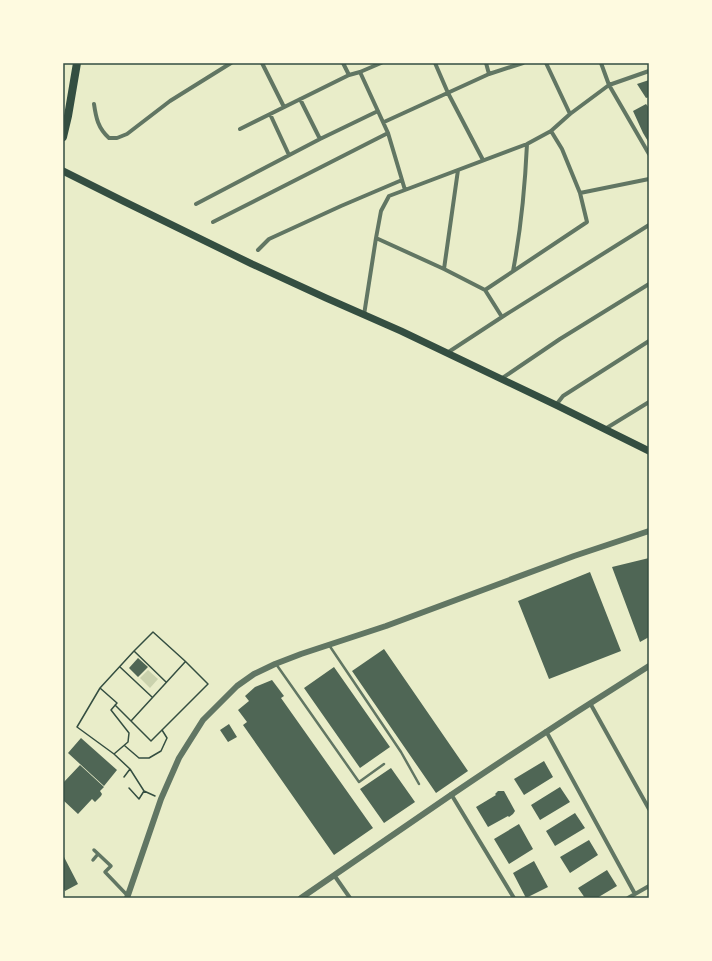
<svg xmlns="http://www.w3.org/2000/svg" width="712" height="961" font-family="Ubuntu,sans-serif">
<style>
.green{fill:#cad2ad}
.building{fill:#4f6655}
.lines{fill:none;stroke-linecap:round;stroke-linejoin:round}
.path{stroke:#344e41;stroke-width:1.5}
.service{stroke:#617663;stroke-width:2.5}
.pedestrian{stroke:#617663;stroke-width:3.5}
.minor{stroke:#617663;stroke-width:4}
.tertiary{stroke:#617663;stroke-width:6}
.secondary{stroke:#344e41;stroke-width:7}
.trunk{stroke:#344e41;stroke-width:8}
.neatline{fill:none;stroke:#344e41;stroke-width:1.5}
</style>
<rect width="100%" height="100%" fill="#e9edc9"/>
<path class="green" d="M148,670L158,679L150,688L140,678Z"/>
<path class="building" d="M649,80V97L646,98L637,84Z
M646,104L649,108V143L643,133L633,111Z
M649,558V637L640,642L612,567Z
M590,572L621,651L549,679L518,601Z
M384,649L468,771L436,793L352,671Z
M138,658L148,667L138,677L129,668Z
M334,667L390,747L360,768L304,688Z
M272,680L284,696L281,698L373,828L334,855L243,725L247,722L238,710L249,701L245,696L255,687Z
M229,724L237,737L228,742L220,730Z
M81,738L117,770L104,786L68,753Z
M544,761L553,777L524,795L514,779Z
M80,765L104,787L100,791L102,794L101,796L95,802L92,799L78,814L63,800V783Z
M391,768L415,802L384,823L360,789Z
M560,787L570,802L540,820L531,805Z
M498,791H504L515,811L513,814L509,817L508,816L488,827L476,807L496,795L495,794Z
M575,813L585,828L555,846L546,831Z
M519,824L533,849L509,864L494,839Z
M589,840L598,855L570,873L560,857Z
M63,855L78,884L65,891L63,887Z
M534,861L548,887L526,898L513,873Z
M607,870L617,886L597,898H585L578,888Z"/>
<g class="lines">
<path class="path" d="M134,651L166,682
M120,667L152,697
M100,688L77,727L114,754L130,769L144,791L155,796
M131,721L185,662
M125,746L139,758H149L161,751L167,738L162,730
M114,754L128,742L129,733L111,710L117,703L100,688L134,651L153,632L185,661L208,684L151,741L115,705
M124,777L130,769
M129,788L139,799L144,791"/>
<path class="service" d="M329,645L401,752L419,784
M276,664L359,782L384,764"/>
<path class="pedestrian" d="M94,850L111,866L105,872L127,895
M93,860L98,854"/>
<path class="minor" d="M262,63L284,107
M343,63L349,75
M435,63L448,93L483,160
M486,63L489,74
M546,63L570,114
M601,63L609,85L649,154
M360,72L388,133L405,190
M300,99L320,139
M94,104C96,118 98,128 109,138H117L127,134L170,101L231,63
M270,114L289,155
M384,122L489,74L523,63
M240,129L349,75L360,72L381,63
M580,193L649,179
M196,204L320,139L378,111
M213,222L388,133
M376,238L444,269L485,290L502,317
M258,250L269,239L341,206L402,180
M444,269L458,170
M513,271C521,229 525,187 527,144
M485,290L587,222L580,193L562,149L551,131
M364,315L376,238L381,211L389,196L527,144L551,131L570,114L609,85L649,71
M447,353L502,317L649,225
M501,379L560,339L649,284
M556,405L563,396L649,341
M605,429L649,402
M590,703L649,809
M546,731L635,894
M451,794L514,898
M334,875L350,898
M628,898L649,886"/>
<path class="tertiary" d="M127,898L161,799L179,758L203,720L237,686L254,674L275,664L301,654L386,626L574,556L649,531
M301,898C351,864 401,829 451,795C516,751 582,708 649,666"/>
<path class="secondary" d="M63,171L123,201L252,264L326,298L401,331L556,405L649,451"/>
<path class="trunk" d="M63,137L68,116L77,63"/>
</g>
<rect width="712" height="961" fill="none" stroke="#fefae0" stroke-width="128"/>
<rect x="64" y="64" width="584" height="833" class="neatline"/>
</svg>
